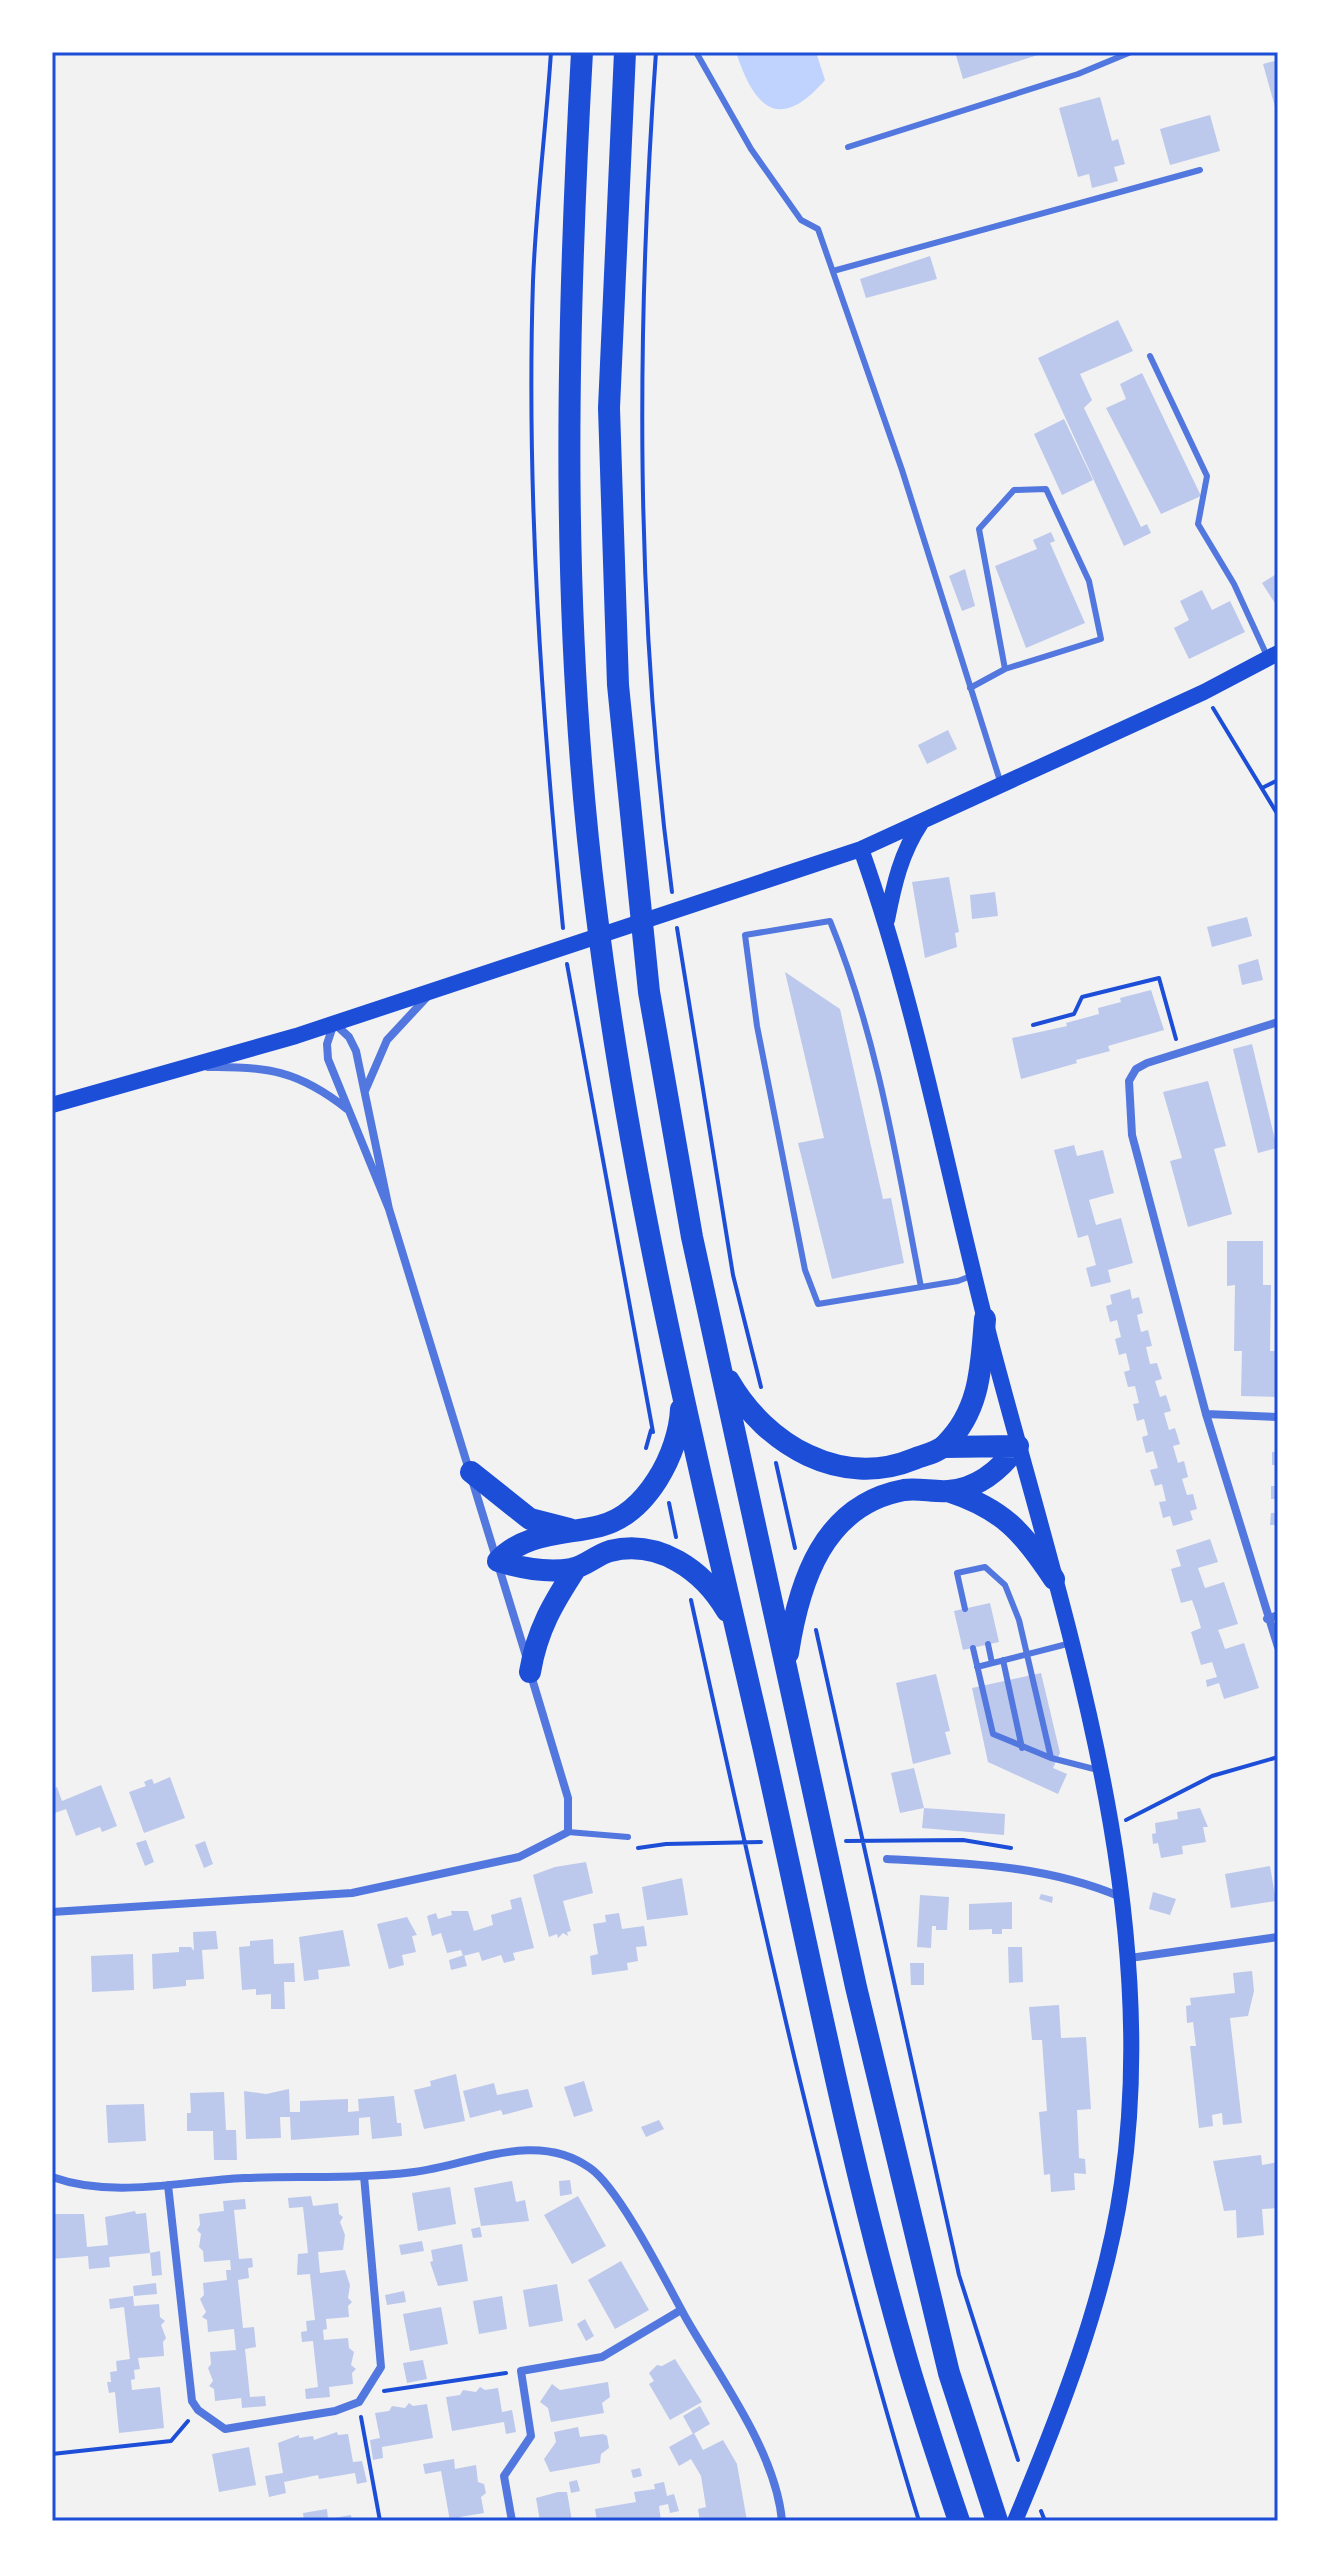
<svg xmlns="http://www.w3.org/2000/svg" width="1330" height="2573" font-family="'Public Sans',sans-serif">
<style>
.water{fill:#bfd3fe}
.building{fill:#bdc9ec}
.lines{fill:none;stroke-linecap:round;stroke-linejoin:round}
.path{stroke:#1d4ed8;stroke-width:4}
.service{stroke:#5277de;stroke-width:6}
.minor{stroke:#5277de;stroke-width:8}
.secondary{stroke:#1d4ed8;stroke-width:16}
.trunk{stroke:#1d4ed8;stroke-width:22}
.neatline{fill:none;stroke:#1d4ed8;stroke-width:3}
</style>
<rect width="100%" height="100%" fill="#f2f2f2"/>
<path class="water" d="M736,52H816L825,80C779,133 754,108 736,52Z"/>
<path class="building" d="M955,52H1044V53L963,79Z
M1278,60V114H1277L1263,64Z
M1100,97L1112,141L1118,139L1125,164L1114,167L1118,181L1092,188L1089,174L1078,177L1059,108Z
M1210,115L1220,151L1170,165L1160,129Z
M930,256L937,279L866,298L860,279Z
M1118,320L1133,351L1080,374L1092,400L1084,408L1141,527L1147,524L1151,533L1124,546L1038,358Z
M1142,373L1201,496L1161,514L1106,408L1126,399L1120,384Z
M1064,419L1093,480L1062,495L1034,434Z
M1051,532L1055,541L1050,543L1085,623L1026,648L995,566L1037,549L1033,540Z
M965,569L975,606L962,611L949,576Z
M1278,573V608L1262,583Z
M1202,590L1212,610L1230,601L1245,632L1189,659L1174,628L1189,620L1180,601Z
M948,730L957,749L927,764L918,745Z
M949,877L959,932L955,933L957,947L925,958L912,882Z
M995,892L998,916L972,919L970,895Z
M1247,917L1252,936L1212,947L1207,927Z
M1258,959L1263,980L1242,985L1238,965Z
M785,972L840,1009L883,1199L891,1198L904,1263L832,1279L798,1143L824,1138Z
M1151,990L1164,1030L1108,1046L1110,1051L1076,1060L1077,1063L1021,1079L1012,1038L1067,1026L1066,1023L1099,1014L1098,1008L1121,1002L1120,998Z
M1252,1044L1277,1148L1258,1153L1233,1049Z
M1208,1081L1226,1146L1214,1149L1232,1214L1188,1227L1170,1161L1182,1158L1163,1092Z
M1074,1145L1077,1156L1103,1150L1114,1193L1089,1200L1096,1225L1121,1218L1133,1263L1108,1270L1111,1282L1091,1287L1086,1268L1096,1265L1088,1235L1078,1238L1054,1150Z
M1227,1241H1263V1285H1271L1270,1351H1278L1277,1397L1241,1396L1242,1351H1234L1235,1285L1227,1286Z
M1130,1289L1132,1299L1139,1297L1143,1313L1137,1315L1141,1332L1148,1330L1152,1346L1146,1347L1150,1364L1157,1363L1162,1379L1155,1381L1160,1397L1166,1395L1171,1411L1164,1413L1169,1430L1175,1428L1180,1444L1173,1446L1178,1463L1184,1461L1188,1477L1182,1479L1187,1495L1193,1494L1197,1509L1190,1511L1193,1520L1173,1526L1170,1516L1163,1518L1159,1502L1166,1501L1162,1484L1155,1486L1150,1470L1158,1468L1153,1451L1146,1453L1142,1437L1148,1435L1144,1419L1137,1421L1133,1404L1139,1403L1135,1386L1128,1387L1124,1372L1130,1370L1126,1353L1119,1355L1115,1339L1121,1337L1117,1320L1110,1322L1106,1306L1112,1304L1110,1295Z
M1272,1452H1278V1465H1272Z
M1271,1486H1278V1499H1271Z
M1271,1513H1278V1540L1275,1539V1525H1270Z
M1210,1539L1218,1562L1198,1568L1205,1588L1224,1582L1238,1624L1218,1630L1222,1640L1225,1649L1244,1643L1259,1688L1224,1699L1219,1683L1207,1687L1206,1680L1217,1677L1212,1662L1201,1665L1191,1632L1201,1628L1197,1614L1192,1600L1181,1603L1171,1569L1181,1566L1176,1550Z
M990,1603L999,1642L963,1650L954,1611Z
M1041,1673L1060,1753L1053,1768L1067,1774L1058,1794L988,1762L972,1688Z
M936,1674L950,1731L945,1732L951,1754L913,1764L896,1683Z
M914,1768L924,1808L1005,1814L1004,1835L922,1828L924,1808L900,1813L891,1773Z
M170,1777L185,1818L144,1833L129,1792L146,1786L144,1782L148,1780L152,1779L154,1784Z
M101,1785L117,1826L102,1832L100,1827L76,1836L66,1809L52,1814V1789L57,1787L62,1801Z
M1200,1808L1208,1827H1203L1206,1842L1182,1846L1183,1854L1161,1858L1158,1843L1153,1844L1152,1834L1156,1833L1155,1823L1178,1819L1177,1812Z
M146,1840L154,1862L145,1866L136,1843Z
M205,1841L213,1864L204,1868L195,1845Z
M586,1862L593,1893L563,1901L571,1931L567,1932L568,1936L563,1933L558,1938L557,1934L549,1937L533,1875L555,1867Z
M1270,1866L1276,1901L1231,1908L1225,1874Z
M682,1878L688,1915L647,1920L642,1887Z
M1153,1892L1176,1899L1170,1915L1149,1909Z
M1041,1894L1053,1897L1052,1903L1039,1899Z
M920,1895L949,1897L947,1930H936V1926H932L931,1948L917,1947Z
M521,1897L534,1948L513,1953L515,1960L504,1963L501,1955L482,1961L479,1952L463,1956L461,1950L447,1953L441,1933L432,1936L427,1916L436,1913L438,1919L452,1915L451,1911H468L474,1931L493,1925L491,1915L512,1909L510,1900Z
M1012,1902V1929H1002V1934H992V1929L969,1930V1904Z
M619,1913L622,1929L644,1926L647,1946L636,1947L638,1961L627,1963L628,1970L592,1975L590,1956L598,1954L593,1924L606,1922L605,1915Z
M407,1917L417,1935L412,1936L416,1952L402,1955L404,1965L389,1969L377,1924Z
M343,1930L350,1966L318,1970L319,1979L304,1981L299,1937Z
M216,1931L218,1949L202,1950L204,1979L186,1980V1986L153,1989L152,1954L179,1952V1947H191L194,1951L193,1932Z
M273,1939L274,1964L294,1963L295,1982H284L285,2009H271V1994L256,1995V1989L242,1990L239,1947L250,1946V1941Z
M1008,1947H1022L1023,1982L1009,1983Z
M133,1954L134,1990L92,1992L91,1956Z
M464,1955L467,1966L451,1970L449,1960Z
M910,1963H924V1985H911Z
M1252,1971L1254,1991L1248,2016L1230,2018L1242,2123L1223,2125L1222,2113L1212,2115L1213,2126L1199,2128L1190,2046H1196L1193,2022L1187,2023L1186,2006L1191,2005L1190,1998L1235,1993L1233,1973Z
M1059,2005L1061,2038L1086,2037L1091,2109L1077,2110L1079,2158L1085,2159L1086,2174L1074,2173L1075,2190L1051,2192L1050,2174L1044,2175L1043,2161L1039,2112L1047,2111L1042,2040H1032L1029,2007Z
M456,2074L465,2121L424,2129L414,2090L431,2086L430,2081Z
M584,2081L593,2111L574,2117L564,2087Z
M494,2083L497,2095L528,2089L533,2107L503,2115L501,2110L470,2118L463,2091Z
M289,2089L290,2112H300V2101L348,2099V2112L359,2111L358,2099L394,2096L397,2123H401L402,2136L372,2139L370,2117L359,2118V2135L291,2140L290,2117H280L281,2138L246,2139L244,2091L266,2094Z
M224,2092L226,2130H236L237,2160H214L213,2131H187V2113H191L190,2093Z
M144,2104L146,2141L108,2143L106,2105Z
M659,2120L664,2129L646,2137L641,2127Z
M1261,2155L1262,2165L1278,2162V2208L1262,2209L1264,2235L1237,2238L1236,2210L1224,2211L1213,2161Z
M570,2180L572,2194L560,2196L559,2181Z
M512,2181L516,2202L525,2200L529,2221L481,2226L474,2188Z
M450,2187L456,2224L418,2231L412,2193Z
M311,2196L313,2206L338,2203L339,2214L343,2217L340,2222L345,2235L343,2250L318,2252L319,2262L320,2273L345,2270L350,2285L348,2298L352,2302L348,2306L349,2317L326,2319L327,2329L323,2330L324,2340L348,2338L349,2348L354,2352L351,2365L356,2369L352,2373L353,2384L329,2387L330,2397L306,2399L305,2389L318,2387L313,2341L302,2342L301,2332L307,2331L306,2321L315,2320L310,2274L297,2275L298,2254L308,2253L303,2207L289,2208L288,2198Z
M578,2196L606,2246L572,2264L544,2215Z
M245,2199L246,2209L234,2210L239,2259L252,2258L253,2267L248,2268L249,2278L238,2280L243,2328L254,2327L256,2347L245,2349L250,2397L265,2396L266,2406L242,2408L241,2398L215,2401L214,2389L209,2386L213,2381L208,2368L211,2364L210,2352L236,2350L234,2329L208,2332L207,2320L202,2317L206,2312L200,2299L204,2295L203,2283L227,2280L226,2270H231L230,2260L204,2262L203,2251L199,2247L201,2234L197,2230L200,2225L199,2214L224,2211L223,2201Z
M135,2211L136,2214L146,2213L150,2253L160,2251L162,2275L152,2276L150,2253L109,2257L110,2267L89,2269L88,2256L52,2259V2214H84L87,2247L108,2245L105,2217Z
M480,2227L482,2237L473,2238L471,2229Z
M422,2241L424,2251L401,2255L399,2245Z
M462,2244L468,2281L438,2286L430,2262L433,2261L431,2250Z
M621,2261L649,2310L615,2329L588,2280Z
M156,2283L157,2294L134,2296L133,2286Z
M557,2284L563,2321L529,2327L523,2290Z
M404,2291L406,2302L387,2305L385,2295Z
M133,2296L134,2306L159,2304L160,2317L165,2321L161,2325L166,2338L163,2342L164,2356L138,2358L140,2369L134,2370L135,2379L131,2380L132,2390L160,2387L164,2428L119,2433L115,2392L109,2393L107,2382H111L110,2372L117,2371L116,2361L130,2359L124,2307L110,2309L109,2299Z
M502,2296L507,2329L479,2334L473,2301Z
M441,2307L448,2344L410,2351L403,2314Z
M585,2319L594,2336L586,2341L577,2324Z
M675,2359L702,2402L670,2420L649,2384L654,2381L649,2373L657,2365L662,2366Z
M423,2360L427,2379L407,2383L403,2363Z
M608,2382L610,2397L602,2403L604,2413L551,2422L548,2408L540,2402L552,2384L560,2390Z
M480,2387L485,2390L498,2388L502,2412L512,2410L516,2432L506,2434L504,2422L452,2431L446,2397L460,2395L463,2390L476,2392Z
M409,2403L413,2406L427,2404L433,2438L382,2447L383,2458L373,2460L370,2440L380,2438L375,2413L389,2411L392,2406L405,2408Z
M700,2406L710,2424L693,2434L683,2416Z
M578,2427L580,2437L603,2434L607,2436L609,2448L601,2454L600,2463L550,2472L544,2459L556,2442L554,2432Z
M337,2432L338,2435L348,2434L353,2462L362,2461L367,2482L357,2484L355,2473L319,2479L318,2475L284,2482L286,2493L269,2497L265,2476L283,2473L278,2443L299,2435V2438L313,2436L314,2440Z
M694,2433L703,2450L723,2440L737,2464L747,2521H700L698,2509L706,2507L701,2476L691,2459L679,2466L669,2447Z
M249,2447L256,2485L219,2492L212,2454Z
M454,2459L455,2469L476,2465L478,2482L484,2484L486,2493L481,2497L484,2513L460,2517V2521H450L441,2471L425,2474L423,2464Z
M640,2468L642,2476L633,2478L631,2470Z
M577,2480L580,2491L571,2493L569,2482Z
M664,2482L667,2496L674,2494L679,2511L670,2513L668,2504L659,2506L661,2521H597L595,2509L636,2502L634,2492L655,2489L654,2484Z
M558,2492H567L572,2521H540L536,2498Z
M327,2509L328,2519L351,2515L352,2521H304L303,2513Z"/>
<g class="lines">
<path class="path" d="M551,52C546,128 536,205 533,281C526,497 542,713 563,928
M656,52C636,332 635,613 672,892
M1213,708L1278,815
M1262,788L1278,780
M677,928L733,1275L761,1387
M567,964L653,1432
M1033,1025L1074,1014L1082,997L1159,978L1176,1039
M646,1448L651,1430
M776,1463L795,1548
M669,1503L676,1537
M691,1600C759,1909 826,2218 919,2521
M816,1630L959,2275L1018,2460
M1126,1820L1212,1776L1278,1757
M846,1841L963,1840L1011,1848
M638,1848L666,1844L761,1842
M384,2391L506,2373
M361,2417L380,2521
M52,2454L171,2441L188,2421
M1041,2511L1045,2521"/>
<path class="service" d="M696,52L751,149L801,220L818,229L902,470L1001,784
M848,147L1078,74L1131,52
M833,271L1200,170
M1150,356L1207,476L1198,524L1234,584L1268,658
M970,688L1005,669L979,529L1014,490L1046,489L1089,581L1101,639L1005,669
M921,1287C897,1163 878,1038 830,921L745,935L757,1026L805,1270L818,1304L958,1281L971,1276
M965,1609L957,1573L985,1567L1005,1585L1019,1620L1051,1758
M988,1644L992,1663
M973,1648L993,1734L1051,1758L1098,1770
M1003,1660L1022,1748
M977,1667L1071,1643
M568,1832L628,1837"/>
<path class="minor" d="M1278,1022L1147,1063L1136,1069L1129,1081L1132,1135L1206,1414L1278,1647
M208,1067C267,1066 299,1071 347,1109
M365,1091L387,1040L427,997
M389,1209L356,1051L349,1037L334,1023L327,1044L328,1059L389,1209L527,1659
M1206,1414L1278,1417
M1267,1619L1278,1615
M887,1859C967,1863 1046,1865 1121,1897
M52,1912L352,1893L519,1857L568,1832V1798L530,1672
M1130,1958L1278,1937
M52,2177C114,2199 181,2181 244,2178C300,2176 358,2179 414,2172C471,2165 536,2129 590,2168C620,2189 667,2284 687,2320C721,2379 776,2453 782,2521
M168,2185L192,2401L198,2410L225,2429L335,2411L359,2402L381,2367L364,2176
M512,2521L504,2476L531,2436L521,2371L602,2357L681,2310"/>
<path class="secondary" d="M861,849C918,1010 948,1178 991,1343C1062,1613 1163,1901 1122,2183C1106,2297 1059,2416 1015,2521
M887,920C894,884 901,853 921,823
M52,1105L296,1036L861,849L1204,692L1278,653"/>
<path class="trunk" d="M582,52C566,338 560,625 596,909C631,1194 700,1471 764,1750C809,1951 848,2155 905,2353C921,2409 940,2465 959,2521
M625,52L609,408L618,685L649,992L692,1237L856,1987L949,2373L997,2521
M729,1381C766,1445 841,1489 914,1459C924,1455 939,1452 946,1444C981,1409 981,1365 985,1319
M681,1409C679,1453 647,1514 600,1526C563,1535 525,1532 498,1561C521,1568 547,1573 571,1569C585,1567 596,1555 610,1551C659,1539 703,1570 727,1611
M944,1447L1018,1446
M471,1472L530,1519L569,1529
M948,1491C1003,1509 1023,1532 1054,1579
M788,1653C799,1582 823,1505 904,1490C918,1488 933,1492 948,1491C978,1489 1001,1469 1018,1446
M530,1672C537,1630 553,1603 576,1568"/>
</g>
<rect width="1330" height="2573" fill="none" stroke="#ffffff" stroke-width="108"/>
<rect x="54" y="54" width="1222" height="2465" class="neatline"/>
</svg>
